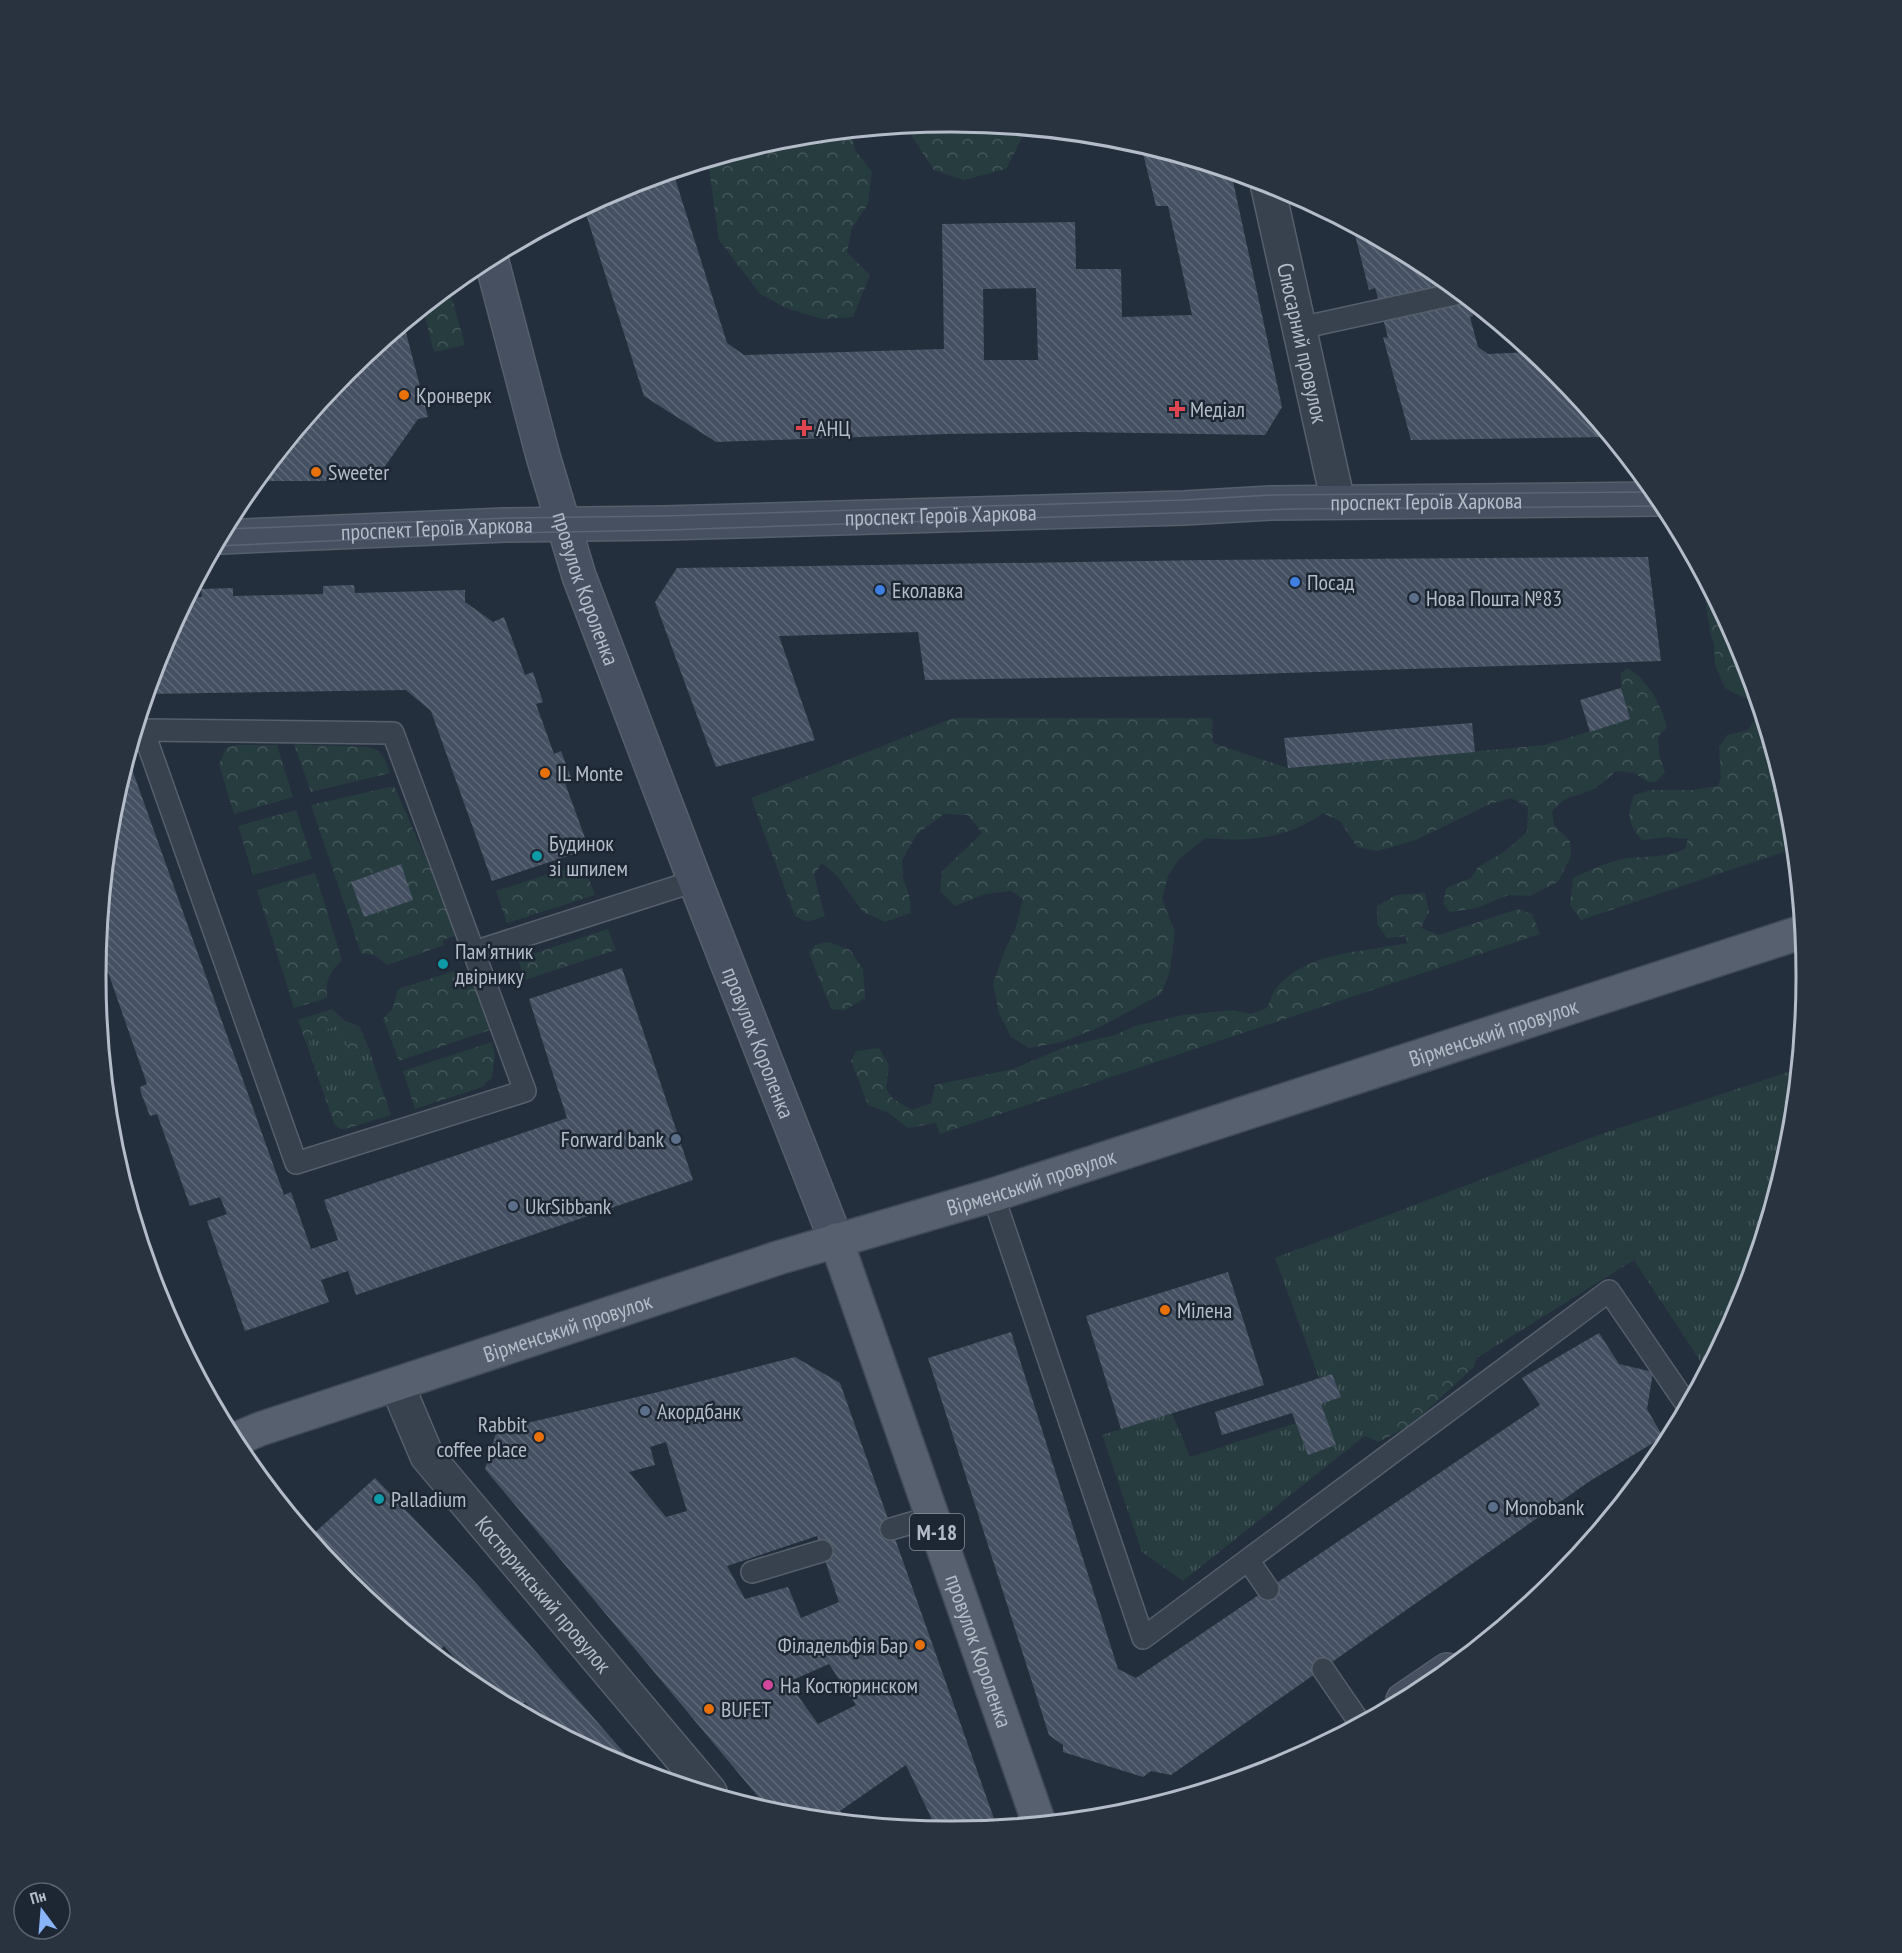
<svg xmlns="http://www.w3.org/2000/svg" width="1902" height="1953" font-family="'PT Sans Narrow',sans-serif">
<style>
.forest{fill:url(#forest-crowns)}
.park{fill:url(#park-tufts)}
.building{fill:url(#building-back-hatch);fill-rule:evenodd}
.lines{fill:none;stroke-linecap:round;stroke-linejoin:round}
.lane-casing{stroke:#565f6c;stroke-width:24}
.street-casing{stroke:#565f6c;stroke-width:36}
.secondary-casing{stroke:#565f6c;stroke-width:36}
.primary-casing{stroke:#414a57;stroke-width:36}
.lane{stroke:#38414e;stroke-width:21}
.street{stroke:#38414e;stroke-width:33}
.secondary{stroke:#465061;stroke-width:33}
.primary{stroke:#56606e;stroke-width:33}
.tram{stroke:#5a6575;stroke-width:1.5}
.food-dot{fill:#e8710a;stroke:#1d2633;stroke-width:2}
.health-dot{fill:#e0444e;stroke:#1d2633;stroke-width:2}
.shop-dot{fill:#3f7fe0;stroke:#1d2633;stroke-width:2}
.service-dot{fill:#5c6f8a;stroke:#1d2633;stroke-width:2}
.culture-dot{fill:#0f9aa8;stroke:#1d2633;stroke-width:2}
.hotel-dot{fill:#d1479c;stroke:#1d2633;stroke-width:2}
.labels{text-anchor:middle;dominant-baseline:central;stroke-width:5;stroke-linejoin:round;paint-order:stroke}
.shield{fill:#1d2633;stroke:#878f9c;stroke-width:1.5}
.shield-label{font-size:21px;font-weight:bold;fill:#b4bcc9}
.street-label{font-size:22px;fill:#b4bcc9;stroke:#1d2633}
.poi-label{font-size:22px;fill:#b4bcc9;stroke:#1d2633;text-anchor:start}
.rim{fill:none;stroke:#b4bcc9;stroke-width:3}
</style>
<defs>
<pattern id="forest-crowns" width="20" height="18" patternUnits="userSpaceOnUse" patternTransform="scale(1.5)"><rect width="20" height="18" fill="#263c3f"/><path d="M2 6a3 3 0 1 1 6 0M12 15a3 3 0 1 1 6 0" fill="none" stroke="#435659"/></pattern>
<pattern id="park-tufts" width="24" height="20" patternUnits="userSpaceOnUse" patternTransform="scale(1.5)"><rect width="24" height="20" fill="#263c3f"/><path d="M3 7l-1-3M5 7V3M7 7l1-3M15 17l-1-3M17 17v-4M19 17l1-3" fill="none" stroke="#435659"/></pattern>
<pattern id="building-back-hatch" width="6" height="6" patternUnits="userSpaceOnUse" patternTransform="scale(1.5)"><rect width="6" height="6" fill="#455162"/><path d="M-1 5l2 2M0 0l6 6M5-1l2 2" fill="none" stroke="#5d6877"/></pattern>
</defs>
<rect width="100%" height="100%" fill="#242f3e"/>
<path class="forest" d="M951,122L1024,129L1025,132L1006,169L964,180L934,170L905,126Z
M852,131L855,150L872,172L868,204L852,228L847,252L870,275L853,317L822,319L786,308L760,294L719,240L708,161L785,138Z
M449,288L465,345L434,352L423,309Z
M1702,576L1741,650L1790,810L1793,849L1581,920L1570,905L1573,878C1589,871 1606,862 1623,859C1646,855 1662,859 1685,849L1688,839L1666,837L1642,840C1627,823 1627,816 1634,795L1651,790H1692L1718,786L1721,778L1719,747L1727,735L1748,730L1759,712L1749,700L1725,688L1715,665L1714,644L1710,632Z
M1627,668C1648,679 1661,705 1667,727L1658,737L1659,755L1665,772L1656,782H1648L1634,773L1616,771C1607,779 1600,786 1589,791C1570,799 1567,794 1552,812L1554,825L1570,841L1571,856L1558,882L1530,896L1508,895L1477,908L1450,912L1443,904L1446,888L1471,878L1478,867L1504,852L1527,832L1528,807L1511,798L1488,805L1416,840L1377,851L1357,847L1340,821L1323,813C1288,839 1248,842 1206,838L1180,858L1168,876L1162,899L1175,932L1170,971L1161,994L1104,1025L1063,1042L1029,1048L1011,1037L999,1013L993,984L1004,952L1016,927L1023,899L1011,891L985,894L955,906L940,891L942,871L982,833L968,815L944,814L917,834L902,860L903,878L909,894L911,913L885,922L863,912L837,876L822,863L814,875L825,916L807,922L795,916L751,798L953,718H1212L1213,743L1288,768L1545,745L1630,719L1621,688V673Z
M294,744L368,747C384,751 384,758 390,773L311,792Z
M236,745H277L293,797L234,814L219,764L226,748Z
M394,786L443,897L457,935L443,940L444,945L388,965L374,955L361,953L311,805Z
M296,810L312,859L253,875L238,826Z
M583,863L595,895L507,923L496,891Z
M315,873L342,960C330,971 325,981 327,998L294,1008L257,890Z
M1425,893L1429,912L1421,928L1439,935L1518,909L1532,914L1540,934L940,1134L936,1123L908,1128L889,1113L868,1105L851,1061L856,1051L879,1048L889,1065L886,1089L893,1099L912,1110L931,1103L935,1085L1013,1069L1065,1047L1115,1035L1135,1026L1184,1015L1233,1010L1251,1014L1267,1008C1270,1001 1273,992 1277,987C1310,950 1363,953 1407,943L1406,936L1387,938L1377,924V906L1396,895Z
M608,929L616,950L525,980L518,959Z
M829,942L850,950L863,969L865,998L845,1010L831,1009L809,953L815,945Z
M454,971L459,986L472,982L490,1030L399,1061L383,1019L393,1008L398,989Z
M332,1009L345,1021L359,1026L368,1046L349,1052L328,1094L378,1077L391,1115L345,1129L339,1128L334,1123L298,1020Z
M492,1042L495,1055L492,1077L482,1087L415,1109L403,1071Z
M1481,1344L1474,1367L1410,1426L1378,1442L1365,1436V1414Z"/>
<path class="park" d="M340,1025L349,1052L368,1046L378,1077L328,1094L307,1036Z
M1797,1069L1789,1144L1741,1304L1706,1370L1634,1260L1411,1399L1183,1581L1142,1552L1102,1435L1172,1413L1190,1457L1296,1423L1321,1404L1341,1397L1332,1374L1319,1378L1275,1258L1601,1134Z"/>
<path class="building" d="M1141,145L1231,172L1282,407L1265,435L1079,432L945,434L716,442L644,396L584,208L624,186L673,172L727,343L744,355L944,349L942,224L1075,222L1076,269H1121L1122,317L1192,315L1168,206H1156ZM1036,288L1038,360H984L983,289Z
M1353,227L1426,266L1470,301L1473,316L1470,317L1478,347L1488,354L1531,352L1556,372L1609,437L1411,440L1383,337L1388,338L1378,298L1375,288L1369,290Z
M404,325L428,417L418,419L381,472V481H257L347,372Z
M1648,557L1661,661L1223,675L925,680L918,632L779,636L815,740L716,767L655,602L677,568L1208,560Z
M354,585L355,593L465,590V602L493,622L504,617L525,675L533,672L543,702L536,704L554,754L561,751L572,780L565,783L589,849L492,881L431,711L406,690L147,694L161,649L189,597H202L201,589L233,588V596L323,594V586Z
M1621,688L1630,719L1590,732L1580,700Z
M1472,723L1475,752L1288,768L1284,738Z
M128,758L284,1195L291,1192L311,1249L338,1240L324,1200L567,1118L529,999L622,968L693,1180L356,1295L348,1271L321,1280L329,1302L245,1331L207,1221L227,1214L220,1197L190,1206L157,1114L150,1116L141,1093L140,1087L147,1084L108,972L100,974L97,965L113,809Z
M401,864L413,900L364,917L351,882Z
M1228,1272L1264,1385L1121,1429L1086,1316Z
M1011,1332L1118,1669L1136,1678L1540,1405L1522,1378L1599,1333L1619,1364L1653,1372L1647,1409L1663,1437L1590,1481L1171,1775L1151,1771L1143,1777L1063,1752V1745L1049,1735L928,1358Z
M795,1357L840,1383L997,1827L951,1831L937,1830L906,1765L840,1811L850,1822L784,1815L770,1811L485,1469L497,1430L671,1389ZM666,1442L687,1511L666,1517L629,1472L655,1465L650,1447ZM817,1536L839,1602L801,1618L788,1587L745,1599L727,1566ZM829,1664L856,1705L818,1724L788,1682Z
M1332,1374L1341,1397L1321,1404L1336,1445L1308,1455L1292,1413L1222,1435L1215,1412Z
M375,1478L475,1582L641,1772L623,1766L545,1724L525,1702L516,1709L484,1692L444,1646L435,1654L346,1581L310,1537Z"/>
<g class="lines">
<defs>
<path id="lane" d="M1300,328L1460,293
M143,730L393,733L525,1091L296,1163Z
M474,952L695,881
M993,1195L1143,1638L1609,1291L1687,1405
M891,1529L932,1517
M1248,1560L1268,1589
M752,1572L822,1551
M1323,1669L1360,1723"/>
<g id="street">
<path id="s1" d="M1267,183L1338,502"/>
<path id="s2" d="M397,1385L427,1456L710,1792"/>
</g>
<g id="secondary">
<path id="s3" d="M491,258L543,456L579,576L695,881L836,1240"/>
<path id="s4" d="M221,537L505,525L666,523L1184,508L1271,503L1660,499"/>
<path d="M1403,1700L1447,1670"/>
</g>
<g id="primary">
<path id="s5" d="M836,1240L1039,1823"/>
<path id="s6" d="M234,1440L260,1429L781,1257L993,1195L1802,932"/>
</g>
</defs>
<use href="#lane" class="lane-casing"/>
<use href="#street" class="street-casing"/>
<use href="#secondary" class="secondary-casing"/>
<use href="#primary" class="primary-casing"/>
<use href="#lane" class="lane"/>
<use href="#street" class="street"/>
<use href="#secondary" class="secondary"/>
<use href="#primary" class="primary"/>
<path class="tram" d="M225,529L510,518L663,516L1184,500L1271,495L1654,492
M216,546L506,533L667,530L1292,509L1665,506"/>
</g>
<g class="food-dot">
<circle cx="404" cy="395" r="6"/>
<circle cx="316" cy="472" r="6"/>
<circle cx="545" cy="773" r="6"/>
<circle cx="1165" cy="1310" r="6"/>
<circle cx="539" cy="1437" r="6"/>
<circle cx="920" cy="1645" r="6"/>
<circle cx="709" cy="1709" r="6"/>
</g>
<g class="health-dot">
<path d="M1174 400h6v6h6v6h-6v6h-6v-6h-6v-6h6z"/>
<path d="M801 419h6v6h6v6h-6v6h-6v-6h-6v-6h6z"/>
</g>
<g class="shop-dot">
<circle cx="1295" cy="582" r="6"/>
<circle cx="880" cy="590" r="6"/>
</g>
<g class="service-dot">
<circle cx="1414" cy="598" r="6"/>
<circle cx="676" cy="1139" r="6"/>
<circle cx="513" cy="1206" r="6"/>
<circle cx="645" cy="1411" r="6"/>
<circle cx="1493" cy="1507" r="6"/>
</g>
<g class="culture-dot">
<circle cx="537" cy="856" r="6"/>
<circle cx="443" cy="964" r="6"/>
<circle cx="379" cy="1499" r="6"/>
</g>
<circle class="hotel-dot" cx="768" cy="1685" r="6"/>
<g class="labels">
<rect class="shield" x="910" y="1514" width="54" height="36" rx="4.5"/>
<g class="shield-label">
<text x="937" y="1532">М-18</text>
</g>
<g class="street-label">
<text stroke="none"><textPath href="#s1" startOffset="164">Слюсарний провулок</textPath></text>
<text stroke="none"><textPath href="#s4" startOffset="1206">проспект Героїв Харкова</textPath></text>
<text stroke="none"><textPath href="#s4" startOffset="720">проспект Героїв Харкова</textPath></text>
<text stroke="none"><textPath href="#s4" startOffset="216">проспект Героїв Харкова</textPath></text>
<text stroke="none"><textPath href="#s3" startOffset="344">провулок Короленка</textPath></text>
<text stroke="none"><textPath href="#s6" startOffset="1324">Вірменський провулок</textPath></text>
<text stroke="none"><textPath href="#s3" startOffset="830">провулок Короленка</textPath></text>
<text stroke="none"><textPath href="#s6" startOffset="838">Вірменський провулок</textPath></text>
<text stroke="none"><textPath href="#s6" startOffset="352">Вірменський провулок</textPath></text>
<text stroke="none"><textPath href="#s2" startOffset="258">Костюринський провулок</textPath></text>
<text stroke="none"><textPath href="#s5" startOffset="435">провулок Короленка</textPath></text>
</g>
<g class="poi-label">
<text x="416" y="395">Кронверк</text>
<text x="1190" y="409">Медіал</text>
<text x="816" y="428">АНЦ</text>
<text x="328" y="472">Sweeter</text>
<text x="1307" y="582">Посад</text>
<text x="892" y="590">Еколавка</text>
<text x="1426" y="598">Нова Пошта №83</text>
<text x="557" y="773">IL Monte</text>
<text x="549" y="843">Будинок<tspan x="549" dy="25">зі шпилем</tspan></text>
<text x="455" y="951">Пам'ятник<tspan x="455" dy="25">двірнику</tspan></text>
<text x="664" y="1139" text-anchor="end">Forward bank</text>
<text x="525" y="1206">UkrSibbank</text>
<text x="1177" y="1310">Мілена</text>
<text x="657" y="1411">Акордбанк</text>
<text x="527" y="1424" text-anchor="end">Rabbit<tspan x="527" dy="25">coffee place</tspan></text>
<text x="391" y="1499">Palladium</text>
<text x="1505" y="1507">Monobank</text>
<text x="908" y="1645" text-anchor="end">Філадельфія Бар</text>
<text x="780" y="1685">На Костюринском</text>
<text x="721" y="1709">BUFET</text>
</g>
</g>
<path d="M0 0H1902V1953H0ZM950 132H952A844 844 0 0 1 1796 976V977A844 844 0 0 1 952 1821H950A844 844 0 0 1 106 977V976A844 844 0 0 1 950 132Z" fill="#29323f" fill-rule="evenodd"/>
<path class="rim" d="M950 132H952A844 844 0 0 1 1796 976V977A844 844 0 0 1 952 1821H950A844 844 0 0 1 106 977V976A844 844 0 0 1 950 132Z"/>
<g transform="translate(42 1911) rotate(344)"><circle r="28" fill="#1d2633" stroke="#59626f" stroke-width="1.5"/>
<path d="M0-4.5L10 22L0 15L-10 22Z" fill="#8ab4f8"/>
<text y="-9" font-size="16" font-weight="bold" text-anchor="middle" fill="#b4bcc9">Пн</text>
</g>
</svg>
